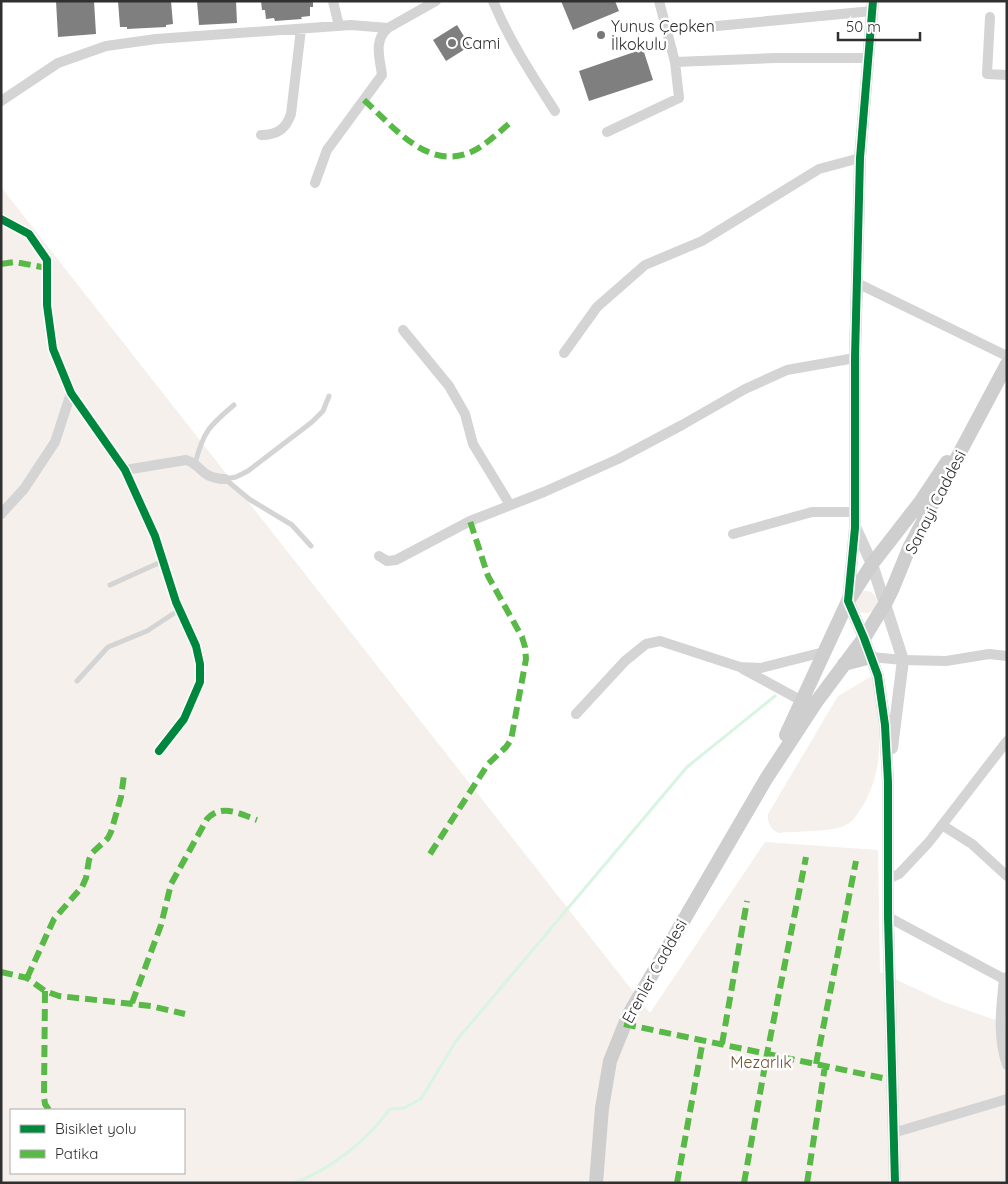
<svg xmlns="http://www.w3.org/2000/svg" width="1008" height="1184" font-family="Quicksand,sans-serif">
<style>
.green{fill:#f6f0ec;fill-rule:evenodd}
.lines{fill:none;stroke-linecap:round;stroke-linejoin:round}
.stream{stroke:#d8f4e2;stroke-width:3}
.building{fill:#7f7f7f}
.service{stroke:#d4d4d4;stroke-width:5}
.minor{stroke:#d4d4d4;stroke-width:10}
.tertiary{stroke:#d4d4d4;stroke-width:12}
.secondary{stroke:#cecece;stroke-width:14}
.quiet{stroke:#58b947;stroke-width:6;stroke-dasharray:12 6;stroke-linecap:butt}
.cycleway-casing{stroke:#fff;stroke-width:11}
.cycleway{stroke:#00873e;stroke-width:8}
.poi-dot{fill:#787878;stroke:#fff;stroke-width:2}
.labels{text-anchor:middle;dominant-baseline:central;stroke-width:5;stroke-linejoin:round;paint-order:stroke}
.poi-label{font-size:16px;fill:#303030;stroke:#fff;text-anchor:start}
.street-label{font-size:16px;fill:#303030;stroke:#fff}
.park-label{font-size:16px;fill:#6f5339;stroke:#fff}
</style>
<rect width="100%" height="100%" fill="#fff"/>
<path class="green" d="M1,187L650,1013L765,842L878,850L880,972L944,1002L1007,1024V1183H1ZM11,1110H184V1173H11Z
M855 602a11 11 0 1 1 22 0a11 11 0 1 1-22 0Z
M872,676C880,721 887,766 862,807C857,815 853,822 844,826C830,832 796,831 779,833C771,830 767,823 768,814L838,696Z"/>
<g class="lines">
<path class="stream" d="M294,1183C333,1168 364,1143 390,1109L404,1108L421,1099L456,1041L687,767L775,696"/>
</g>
<path class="building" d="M56,1H94L96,34L58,37Z
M118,1H171L173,24L166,25V27L127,29V27H120Z
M197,1H236L237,23L199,25Z
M261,1H313V7H310V16L301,17L302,19L275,21L274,18L266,19L265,10H262Z
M561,1H615L619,11L573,30Z
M457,25L470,46L446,61L433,40Z
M643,49L653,80L589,101L579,71Z"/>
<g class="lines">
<path class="service" d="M195,464C203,432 209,426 234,405
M225,479L236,477L248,471L312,422L323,411L329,396
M225,479L249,499L292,525L311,546
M110,585L163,561
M77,681L108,647L147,631L179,610"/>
<path class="minor" d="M333,1L339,26
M493,1C509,40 532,75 555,111
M659,1L675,62
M990,17L987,74L1007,75
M717,26L872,11
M1,101L58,63L106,46L156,39L351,25L388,28
M607,132L679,98L675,62L775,58H867
M261,135C277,135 286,129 291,114L301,29
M315,183L327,150L382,75C380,58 373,41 388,28L436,1
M1,219L29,234L47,260V305L53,349L71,393L125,470L155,536L176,602L196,646L200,664V682L184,719L159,751
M857,283L1007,356
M403,330L449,386L465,414L473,444L510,505
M564,353L597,307L645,265L702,241L819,169L860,158
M125,470L186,460C203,465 199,478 225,479
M1,514L24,489L55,442L71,393
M733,534L812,512H855
M379,556L387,561L396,560L470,521L544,492L618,459L682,425L745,389L787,370L855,358
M871,657L903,660L946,661L989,654L1007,656
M743,669L802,701
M576,714L625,661L646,644L660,641L740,667L761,668L824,652
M942,825L972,844L1007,876
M888,879L899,874L929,842L1007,741
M888,917L1004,979L1007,977
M1004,979C1001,1009 997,1035 1007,1065
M893,1133L1007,1099"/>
<path class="tertiary" d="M873,1L860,158L855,358V528L848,601L864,638L878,676L885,725L888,782V917L895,1183
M856,529L872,564L903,660L892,748"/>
<path class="secondary" d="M844,664L871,657
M786,735L848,601L872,564L921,501L947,462
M596,1183L602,1108L610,1061L629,1014L766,779L817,701L864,638L886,602L892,590L910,546L1007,364"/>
<path class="quiet" d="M364,100C393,126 427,171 471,152C484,147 500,131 511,122
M1,264L15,262L47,268
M430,854L488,764L506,747L511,740L526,659L525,647L522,637L488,576L470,521
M1,972L27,978L45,991L59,996L151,1006L185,1014
M27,978L54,919L82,887L86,878L89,860L92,853L108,838L111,832L121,797L124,775
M45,991L44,1097L45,1104L49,1110
M132,1003L161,925L171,884L207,819C222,803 240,814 257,820
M624,1024L892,1080
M722,1044L747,901
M816,1064L856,861
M677,1183L703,1040
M744,1183L767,1054L806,857
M807,1183L825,1066"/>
<defs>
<path id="cycleway" d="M873,1L860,158L855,358V528L848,601L864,638L878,676L885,725L888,782V917L895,1183
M1,219L29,234L47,260V305L53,349L71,393L125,470L155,536L176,602L196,646L200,664V682L184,719L159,751"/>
</defs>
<use href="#cycleway" class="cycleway-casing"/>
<use href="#cycleway" class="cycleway"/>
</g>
<g class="poi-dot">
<circle cx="601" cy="35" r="5"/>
<circle cx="452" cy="43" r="5"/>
</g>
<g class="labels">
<g class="poi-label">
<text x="611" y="26">Yunus Çepken<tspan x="611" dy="18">İlkokulu</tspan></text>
<text x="462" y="43">Cami</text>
</g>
<g class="street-label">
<text transform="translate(935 502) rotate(-63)">Sanayi Caddesi</text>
<text transform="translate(654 971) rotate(-61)">Erenler Caddesi</text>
</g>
<g class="park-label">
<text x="761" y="1062">Mezarlık</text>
</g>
</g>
<rect width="1008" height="1184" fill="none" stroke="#303030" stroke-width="5"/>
<rect x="10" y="1109" width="175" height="65" fill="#ffffff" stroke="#acacac"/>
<rect x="20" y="1125" width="25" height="8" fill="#00873e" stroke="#acacac"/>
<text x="55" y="1134" font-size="15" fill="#303030">Bisiklet yolu</text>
<rect x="20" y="1150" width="25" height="8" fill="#58b947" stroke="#acacac"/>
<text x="55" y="1159" font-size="15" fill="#303030">Patika</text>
<path d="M838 32v8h82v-8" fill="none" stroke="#303030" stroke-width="2.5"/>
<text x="846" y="32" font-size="15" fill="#303030" stroke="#ffffff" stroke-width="4" paint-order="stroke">50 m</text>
</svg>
